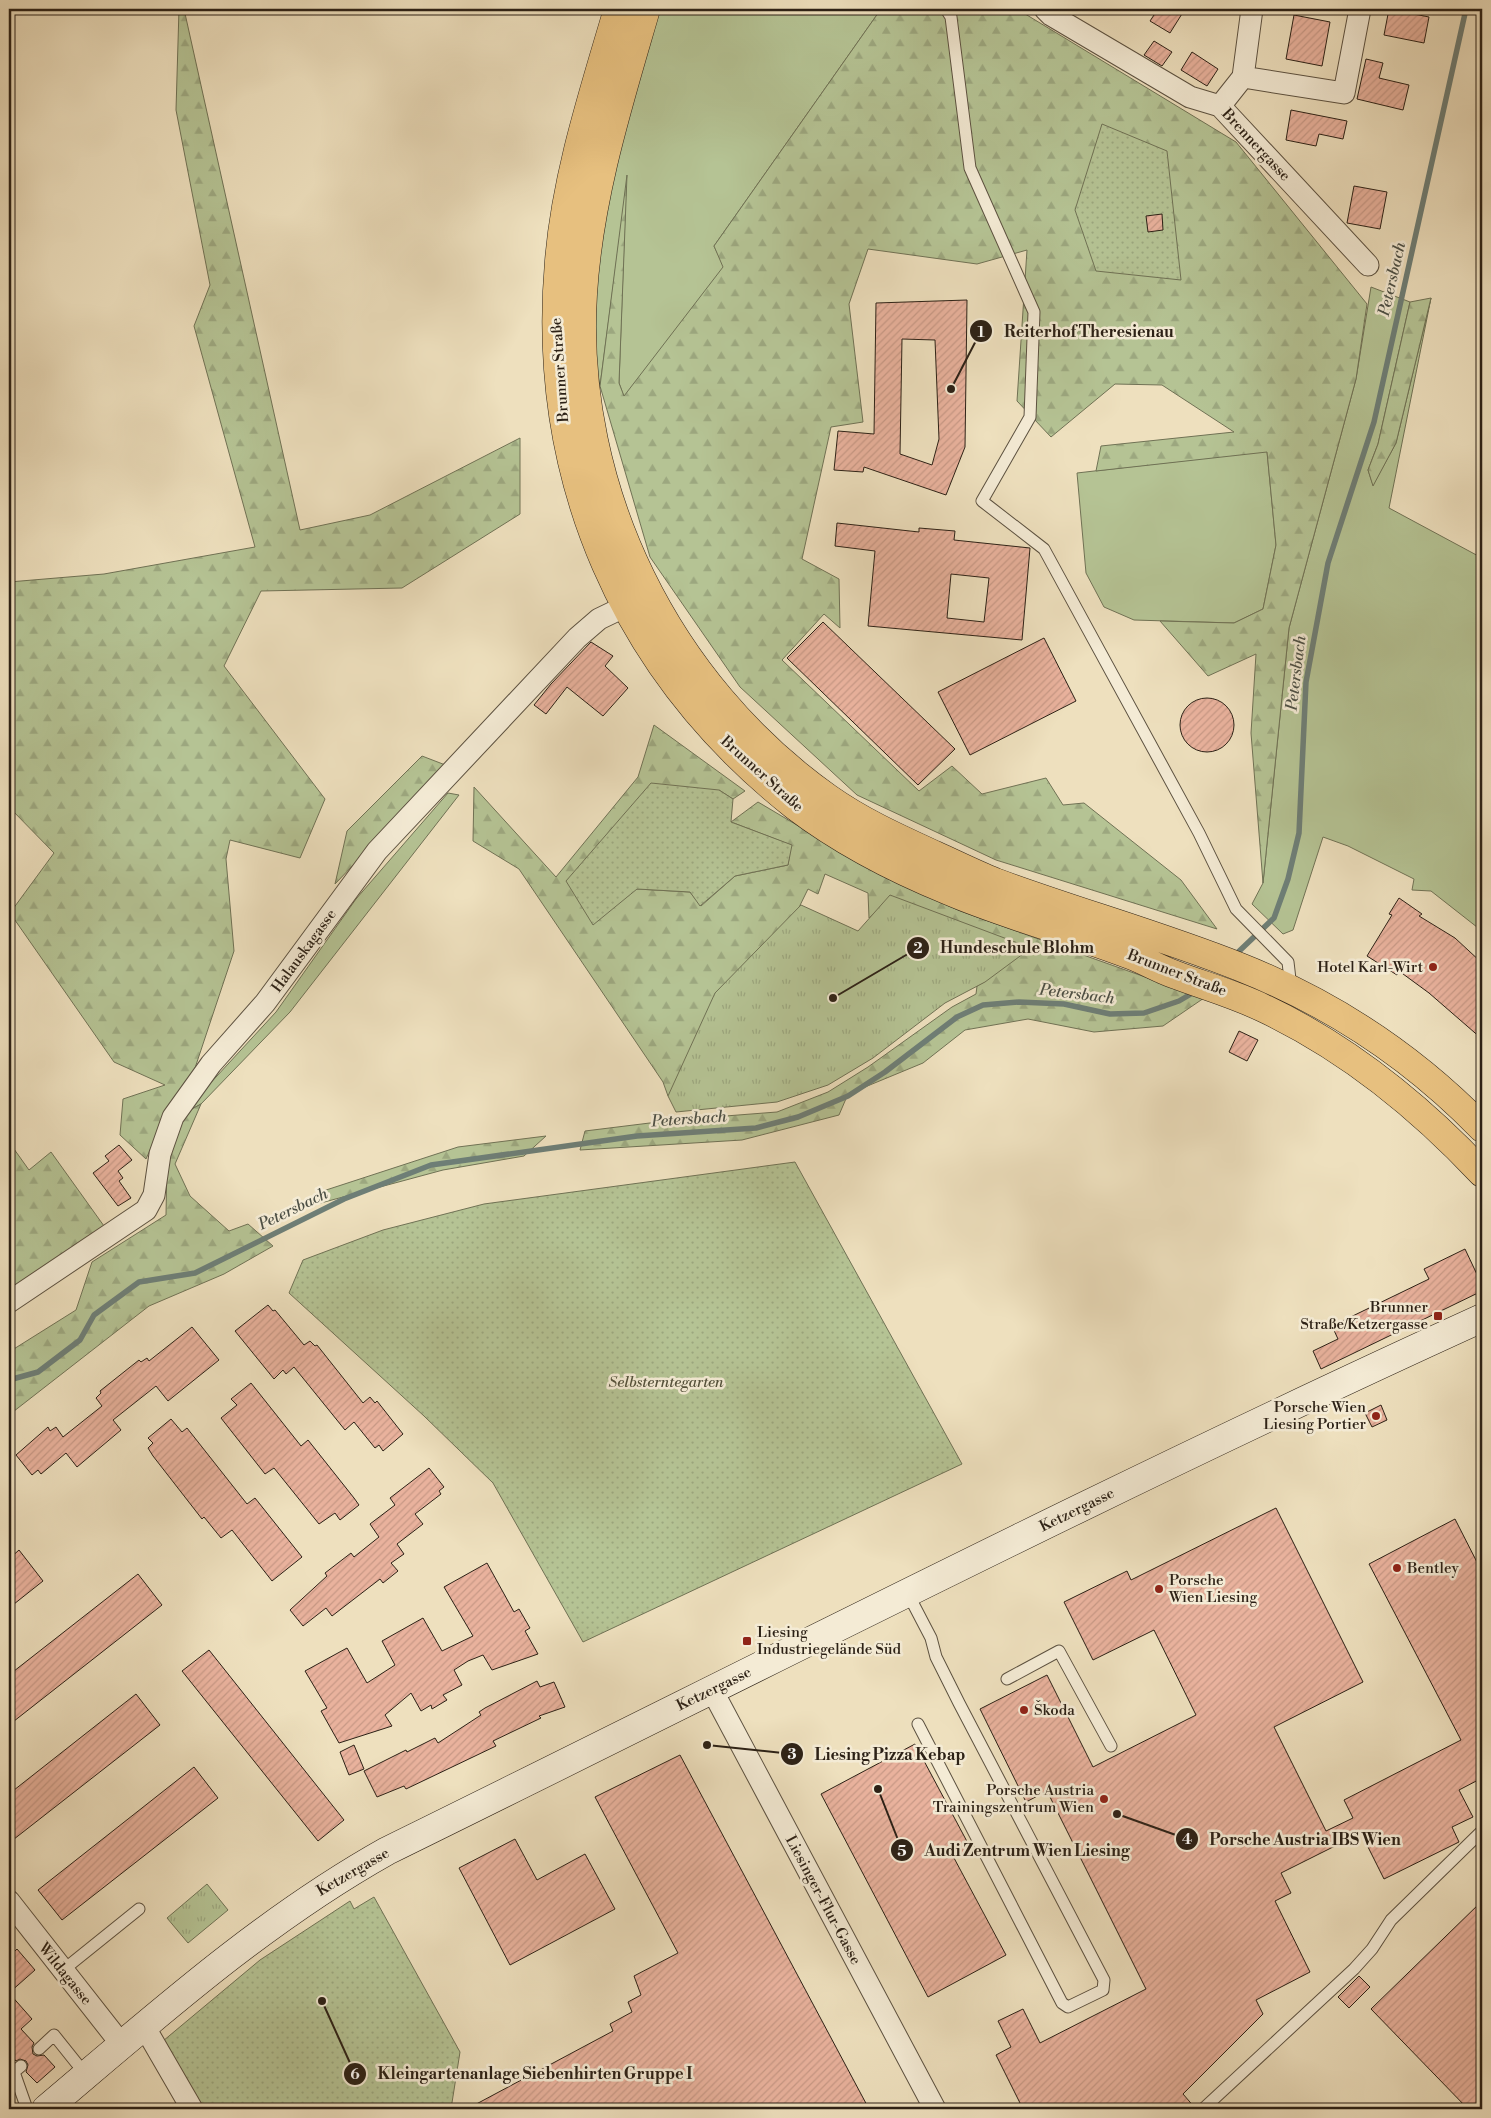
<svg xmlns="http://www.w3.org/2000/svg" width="1491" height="2118" font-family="'Libre Bodoni',serif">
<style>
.grass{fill:#b5c394;stroke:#707255}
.forest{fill:url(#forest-firs);stroke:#707255}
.park{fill:url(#park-tufts);stroke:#707255}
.garden{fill:url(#garden-dots);stroke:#707255}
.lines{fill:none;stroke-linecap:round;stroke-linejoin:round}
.stream{stroke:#6e7e76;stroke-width:5.5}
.building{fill:url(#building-hatch);stroke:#2c2116;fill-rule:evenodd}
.service-casing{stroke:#5c5140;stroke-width:13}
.minor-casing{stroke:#5c5140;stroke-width:23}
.secondary-casing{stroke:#2c2116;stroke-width:29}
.primary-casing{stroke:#2c2116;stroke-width:29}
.service{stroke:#f4ebd5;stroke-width:11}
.minor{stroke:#f4ebd5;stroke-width:21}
.secondary{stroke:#f4ebd5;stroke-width:28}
.primary{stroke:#e7c07f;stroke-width:28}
.poi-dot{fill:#8f2418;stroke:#f4ebd5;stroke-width:2}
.labels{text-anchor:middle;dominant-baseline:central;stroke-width:5;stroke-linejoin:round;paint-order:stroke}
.street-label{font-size:15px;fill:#2c2116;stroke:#f4ebd5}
.poi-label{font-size:15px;fill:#2c2116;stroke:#f4ebd5;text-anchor:end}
.park-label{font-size:15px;font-style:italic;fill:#55523c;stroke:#f4ebd5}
.water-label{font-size:16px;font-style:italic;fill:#4d5046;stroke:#f4ebd5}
.leader{fill:none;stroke:#2c2116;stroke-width:2}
.callout-dot{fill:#2c2116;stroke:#f4ebd5;stroke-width:2}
.mark-label{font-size:15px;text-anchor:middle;font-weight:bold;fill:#fff}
.callout-label{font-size:16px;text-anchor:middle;font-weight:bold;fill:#2c2116;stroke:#f4ebd5;stroke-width:5;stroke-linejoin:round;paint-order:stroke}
</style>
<defs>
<pattern id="forest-firs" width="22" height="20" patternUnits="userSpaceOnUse" patternTransform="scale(1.25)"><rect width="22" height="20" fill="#b5c394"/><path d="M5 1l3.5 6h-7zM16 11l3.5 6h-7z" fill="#9ca77f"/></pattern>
<pattern id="park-tufts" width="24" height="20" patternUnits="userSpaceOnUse" patternTransform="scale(1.25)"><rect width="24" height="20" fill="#b5c394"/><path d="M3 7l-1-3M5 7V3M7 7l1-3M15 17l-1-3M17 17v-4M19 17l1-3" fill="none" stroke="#9ca77f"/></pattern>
<pattern id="garden-dots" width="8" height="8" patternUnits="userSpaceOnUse" patternTransform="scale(1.25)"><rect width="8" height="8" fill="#b5c394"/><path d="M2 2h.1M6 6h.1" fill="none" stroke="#9ca77f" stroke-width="1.8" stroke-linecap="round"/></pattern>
<pattern id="building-hatch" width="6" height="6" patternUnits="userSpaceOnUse" patternTransform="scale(1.25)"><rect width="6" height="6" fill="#e9b29d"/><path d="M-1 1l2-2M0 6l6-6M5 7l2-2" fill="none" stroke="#c89986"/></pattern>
</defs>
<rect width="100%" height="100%" fill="#eee0be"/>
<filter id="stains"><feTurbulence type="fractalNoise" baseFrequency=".004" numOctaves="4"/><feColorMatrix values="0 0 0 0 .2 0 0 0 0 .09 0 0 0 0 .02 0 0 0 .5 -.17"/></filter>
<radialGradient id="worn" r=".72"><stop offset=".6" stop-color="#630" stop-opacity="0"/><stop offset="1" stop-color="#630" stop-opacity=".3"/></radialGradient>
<path class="grass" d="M660,9H881L714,246L724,267L624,397L619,383L626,189L600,386L594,355L597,272L615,160Z
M1371,287L1410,302L1378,444L1368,470L1373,485L1396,443L1431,298L1389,508L1482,558V931L1431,891L1412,890L1414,879L1348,846L1323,837L1293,930L1283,934L1252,904L1263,883L1289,628L1356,379Z
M1267,451L1276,545L1263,609L1234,623L1134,620L1104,607L1086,573L1077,473Z
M448,793L459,795L290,1012L201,1104L181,1115L276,1012L356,899Z"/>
<path class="forest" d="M179,9H184L300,530L370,515L520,438V514L402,588L261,591L224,666L325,799L300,858L230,840L226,859L234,951L194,1071L168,1110L146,1159L120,1135L123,1099L165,1085L114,1062L10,913L54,853L9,807V582L104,574L255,547L194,326L210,285L176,110Z
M881,9H1017L1236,142L1367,304L1356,379L1289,628L1263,883L1251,733L1256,654L1208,676L1160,621L1234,623L1263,609L1276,545L1267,452L1096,471L1101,446L1234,432L1162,385L1115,384L1051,437L1017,401L1027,250L977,264L868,249L849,304L863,422L831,427L802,559L839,579L840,628L824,614L782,660L919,791L952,766L982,794L1046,778L1063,805L1084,803L1181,880L1217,929L996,860L857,795L740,687L650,557L600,386L627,175L619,383L624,396L723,267L714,246Z
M1431,298L1396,443L1373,486L1368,470L1378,444L1410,302Z
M654,725L745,791L733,799L719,790L637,889L690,892L701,906L735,876L788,865L791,845L731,822L758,802L881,875L960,911L1204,998L1163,1026L1094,1032L1028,1019L965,1030L923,1063L848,1094L839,1115L742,1140L580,1150L585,1131L674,1120L777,1112L828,1092L868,1067L952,1007L976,994L977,986L984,982L882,906L869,918L868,893L825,874L818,894L808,889L721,1067L668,1096L663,1082L519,869L473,841L474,787L556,877L638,777Z
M422,756L448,766L335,884L347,831Z
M201,1104L175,1164L190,1196L229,1231L248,1224L273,1246L224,1274L149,1306L9,1415V1352L76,1310L92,1262L166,1215L167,1160L181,1115Z
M546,1136L524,1156L443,1170L317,1204L320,1192L458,1147Z
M9,1142L29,1170L51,1152L104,1226L9,1290Z"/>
<path class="park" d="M890,895L1031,948L985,982L945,1003L873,1058L828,1085L777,1102L676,1112L668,1096L715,993L801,905L858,931Z
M207,1884L228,1910L188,1943L167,1918Z"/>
<path class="garden" d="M1102,124L1167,151L1181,280L1096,271L1075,210Z
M651,783L719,790L733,799L731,822L792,845L788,865L735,876L700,906L690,892L637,889L593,925L566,881Z
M795,1162L962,1464L583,1642L493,1483L424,1416L289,1293L303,1260L383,1230L484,1204Z
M374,1897L460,2052L451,2109H202L163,2041L260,1960L350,1901L354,1909Z"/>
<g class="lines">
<path class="stream" d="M1234,956L1274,918L1288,879L1299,833L1306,682L1328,563L1374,422L1466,9
M9,1380L38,1372L80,1340L94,1315L139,1282L195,1273L344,1199L431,1165L637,1136L756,1128L798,1117L848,1096L885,1072L957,1017L983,1005L1019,1002L1064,1004L1110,1014L1144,1013L1179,1001L1196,991"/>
</g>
<path class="building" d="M1158,9H1185L1170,33L1150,21Z
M1389,9L1429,17L1424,43L1384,35Z
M1294,15L1330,22L1322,66L1286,59Z
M1154,41L1172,52L1162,66L1144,55Z
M1192,52L1218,69L1207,86L1181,70Z
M1366,59L1383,63L1379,78L1409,85L1403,110L1357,99Z
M1291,110L1347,121L1343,139L1319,134L1316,146L1286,140Z
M1354,186L1387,192L1380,229L1347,223Z
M1162,214L1163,230L1148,232L1146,216Z
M967,300L965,447L946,495L864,467L863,472L834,470L838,431L874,434L876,303ZM902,339L935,340L939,439L932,465L900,454Z
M837,523L919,532V528L955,531L954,540L1030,548L1022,640L868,626L875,551L835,546ZM951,574L989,578L984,622L947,618Z
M823,622L955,749L918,785L787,658Z
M1044,638L1076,701L970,755L938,692Z
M591,642L613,656L605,666L628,688L603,716L567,687L546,714L534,705L551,684Z
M1180 725a27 27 0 1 1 54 0a27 27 0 1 1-54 0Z
M1399,898L1422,914L1419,916L1455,938L1482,963V1039L1429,993L1399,971L1397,975L1367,956L1392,915L1389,914Z
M1239,1031L1258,1040L1247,1061L1229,1052Z
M119,1145L132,1160L118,1171L123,1178L119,1181L131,1198L118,1206L93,1173L109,1161L105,1156Z
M1465,1249L1482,1285V1291L1321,1369L1313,1351L1338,1339L1332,1326L1429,1279L1424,1269Z
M268,1305L273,1311L275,1310L304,1345L310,1341L315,1346L317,1345L363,1403L370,1397L375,1403L377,1401L403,1434L383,1451L379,1445L375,1448L354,1422L345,1430L294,1367L286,1374L283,1370L274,1379L235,1331Z
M192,1327L219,1360L168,1401L156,1386L113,1420L121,1430L77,1467L66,1453L41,1474L38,1470L32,1475L16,1455L48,1427L50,1431L56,1427L63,1437L102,1406L96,1398L101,1393L100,1391L139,1360L141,1362L147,1358L149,1361Z
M251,1383L301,1446L308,1440L354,1498L359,1505L340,1520L335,1513L319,1524L274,1468L265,1474L221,1418L237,1405L231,1399Z
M1381,1405L1387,1420L1372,1427L1365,1413Z
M171,1419L182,1432L187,1428L247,1504L255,1498L302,1557L272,1581L232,1530L221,1538L204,1517L202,1519L153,1456L148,1448L153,1443L148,1438Z
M429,1468L444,1487L439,1491L441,1494L415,1514L423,1524L397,1544L404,1554L391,1563L398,1571L383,1583L380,1579L332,1616L326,1608L303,1626L290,1610L327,1576L325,1573L351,1553L354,1557L379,1537L370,1524L395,1505L390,1498Z
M1276,1508L1363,1682L1274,1727L1326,1831L1353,1818L1344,1800L1461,1740L1369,1564L1455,1519L1482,1572V1778L1459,1790L1473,1817L1452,1827L1459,1842L1384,1879L1361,1833L1281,1873L1291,1893L1275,1901L1310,1972L1256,2000L1263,2014L1183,2094L1196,2109H1023L996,2055L1011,2047L998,2021L1023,2009L1040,2043L1146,1989L1047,1791L1026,1802L980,1709L1047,1675L1093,1767L1196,1715L1154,1630L1093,1660L1064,1602L1127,1571L1131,1580Z
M19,1550L43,1581L9,1608V1559Z
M487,1563L514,1612L519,1609L530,1628L525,1631L538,1654L492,1670L483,1655L468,1661L454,1670L462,1685L443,1695L447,1700L432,1709L431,1705L421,1711L411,1693L385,1715L392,1726L339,1743L321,1711L327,1708L305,1671L347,1648L367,1683L395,1665L382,1641L423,1618L442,1651L473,1636L444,1587Z
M138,1574L162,1605L9,1725V1675Z
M209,1650L344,1820L318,1841L182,1671Z
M537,1681L540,1687L554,1682L565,1707L539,1716L541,1718L493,1741L496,1746L406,1789L404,1786L377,1797L364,1771L406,1750L407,1752L435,1738L438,1743L481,1715L479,1712L485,1708Z
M136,1694L160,1725L9,1843V1794Z
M915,1744L971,1849L954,1858L1006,1955L928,1997L821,1794Z
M354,1745L364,1769L349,1775L340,1752Z
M680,1755L869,2109H467L613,2031L610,2024L632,2012L628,2002L641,1995L634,1976L678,1953L595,1797Z
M194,1767L218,1798L62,1920L38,1890Z
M515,1839L537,1880L585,1854L615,1909L510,1965L459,1868Z
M1482,1901V2100L1472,2109H1468L1371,2009Z
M17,1949L35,1970L9,1993V1957Z
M1359,1976L1370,1987L1349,2008L1338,1997Z
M9,1993L32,2019L21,2029L34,2043L32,2047L33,2054L37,2056L44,2055L55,2067L37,2083L26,2072L28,2065L26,2061L20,2059L16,2061L9,2053Z"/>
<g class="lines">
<defs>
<path id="service" d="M946,9L951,17L970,168L1034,312L1030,417L982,501L1044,549L1199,833L1236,909L1288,962L1291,988
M907,1592L931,1638L936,1657L959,1703L1104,1980L1103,1990L1068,2007L1062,2003L918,1724
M1007,1679L1059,1651L1111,1746
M62,1971L139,1909
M39,2049L54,2035L86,2075
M21,2066L14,2072L27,2109
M1203,2109L1354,1969L1372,1949L1391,1920L1482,1831"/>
<path id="minor" d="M1045,9L1051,15L1190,97L1220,106L1368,265
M1243,77L1344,93L1360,9
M1220,106L1243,77L1252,9
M9,1302L146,1210L154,1195L160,1154L173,1117L211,1064L265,1003L377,851L577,638L599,619L626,606
M712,1690L935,2109
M9,1901L122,2045
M144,2026L192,2109"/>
<path id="secondary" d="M46,2109C155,2017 262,1921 387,1851C751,1672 1113,1486 1482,1318"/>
<path id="primary" d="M618,9C594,91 566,175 559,261C540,478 624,671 795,806C841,841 895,869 949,891C1008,916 1070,932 1130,955C1146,961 1161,970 1176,975C1205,986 1234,994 1263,1008C1346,1047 1419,1106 1482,1173
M646,9C619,102 589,196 583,294C571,490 668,685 828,798C862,822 898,838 935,855C955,864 975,874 995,882C1076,912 1160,935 1240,967C1331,1003 1414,1058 1482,1128"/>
</defs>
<use href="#service" class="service-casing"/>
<use href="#minor" class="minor-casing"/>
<use href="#secondary" class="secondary-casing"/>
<use href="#primary" class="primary-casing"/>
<use href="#service" class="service"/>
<use href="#minor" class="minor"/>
<use href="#secondary" class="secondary"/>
<use href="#primary" class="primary"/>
</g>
<g class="poi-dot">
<circle cx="1433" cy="967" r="5"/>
<rect x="1433" y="1311" width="10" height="10" rx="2.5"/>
<circle cx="1376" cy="1416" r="5"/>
<circle cx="1397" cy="1568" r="5"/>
<circle cx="1159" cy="1589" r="5"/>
<rect x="742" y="1636" width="10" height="10" rx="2.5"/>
<circle cx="1024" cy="1710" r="5"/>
<circle cx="1104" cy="1799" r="5"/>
</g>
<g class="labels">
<g class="street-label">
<text transform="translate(1256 145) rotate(47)">Brennergasse</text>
<text transform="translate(560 370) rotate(-94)">Brunner Straße</text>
<text transform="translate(762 774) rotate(42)">Brunner Straße</text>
<text transform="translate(304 951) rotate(-54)">Halauskagasse</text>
<text transform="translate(1177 973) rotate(21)">Brunner Straße</text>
<text transform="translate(1077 1510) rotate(-26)">Ketzergasse</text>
<text transform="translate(714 1689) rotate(-26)">Ketzergasse</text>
<text transform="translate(353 1872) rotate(-30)">Ketzergasse</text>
<text transform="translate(823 1900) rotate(62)">Liesinger-Flur-Gasse</text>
<text transform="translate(65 1974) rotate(51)">Wildagasse</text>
</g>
<g class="poi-label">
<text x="1423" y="967">Hotel Karl-Wirt</text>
<text x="1428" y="1307">Brunner<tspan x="1428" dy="17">Straße/Ketzergasse</tspan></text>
<text x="1366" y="1407">Porsche Wien<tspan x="1366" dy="17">Liesing Portier</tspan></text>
<text x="1407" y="1568" text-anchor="start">Bentley</text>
<text x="1169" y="1580" text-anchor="start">Porsche<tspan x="1169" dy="17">Wien Liesing</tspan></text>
<text x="757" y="1632" text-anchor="start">Liesing<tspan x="757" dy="17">Industriegelände Süd</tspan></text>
<text x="1034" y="1710" text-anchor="start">Škoda</text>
<text x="1094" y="1790">Porsche Austria<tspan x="1094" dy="17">Trainingszentrum Wien</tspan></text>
</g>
<g class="park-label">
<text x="666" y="1382">Selbsterntegarten</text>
</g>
<g class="water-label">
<text transform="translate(1392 279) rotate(-77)">Petersbach</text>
<text transform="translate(1296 673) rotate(-83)">Petersbach</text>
<text transform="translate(1077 994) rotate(7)">Petersbach</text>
<text transform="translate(689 1119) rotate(-4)">Petersbach</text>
<text transform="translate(293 1209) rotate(-26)">Petersbach</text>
</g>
</g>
<path class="leader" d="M951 389L981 331M833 998L918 948M707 1745L792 1754M1117 1814L1187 1839M878 1789L902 1850M322 2001L355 2074"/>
<g class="callout-dot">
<circle cx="951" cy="389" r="5"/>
<circle cx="833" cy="998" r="5"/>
<circle cx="707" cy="1745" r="5"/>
<circle cx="1117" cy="1814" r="5"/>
<circle cx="878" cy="1789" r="5"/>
<circle cx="322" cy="2001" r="5"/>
<circle cx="981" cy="331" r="12"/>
<circle cx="918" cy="948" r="12"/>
<circle cx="792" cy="1754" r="12"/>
<circle cx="1187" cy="1839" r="12"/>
<circle cx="902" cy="1850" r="12"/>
<circle cx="355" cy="2074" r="12"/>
</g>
<g class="mark-label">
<text x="981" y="337">1</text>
<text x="918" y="953">2</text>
<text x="792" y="1759">3</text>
<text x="1187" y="1844">4</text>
<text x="902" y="1856">5</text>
<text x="355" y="2079">6</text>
</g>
<g class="callout-label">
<text x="1089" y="337">Reiterhof Theresienau</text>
<text x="1017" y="953">Hundeschule Blohm</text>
<text x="890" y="1760">Liesing Pizza Kebap</text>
<text x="1305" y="1845">Porsche Austria IBS Wien</text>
<text x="1027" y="1856">Audi Zentrum Wien Liesing</text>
<text x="535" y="2079">Kleingartenanlage Siebenhirten Gruppe I</text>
</g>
<rect width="1491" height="2118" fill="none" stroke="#eee0be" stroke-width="30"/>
<rect x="10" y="10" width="1471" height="2098" fill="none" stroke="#2c2116" stroke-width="2.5"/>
<rect x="15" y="15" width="1461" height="2088" fill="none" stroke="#2c2116"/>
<rect width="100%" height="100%" filter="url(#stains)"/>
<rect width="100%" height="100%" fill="url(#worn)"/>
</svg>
